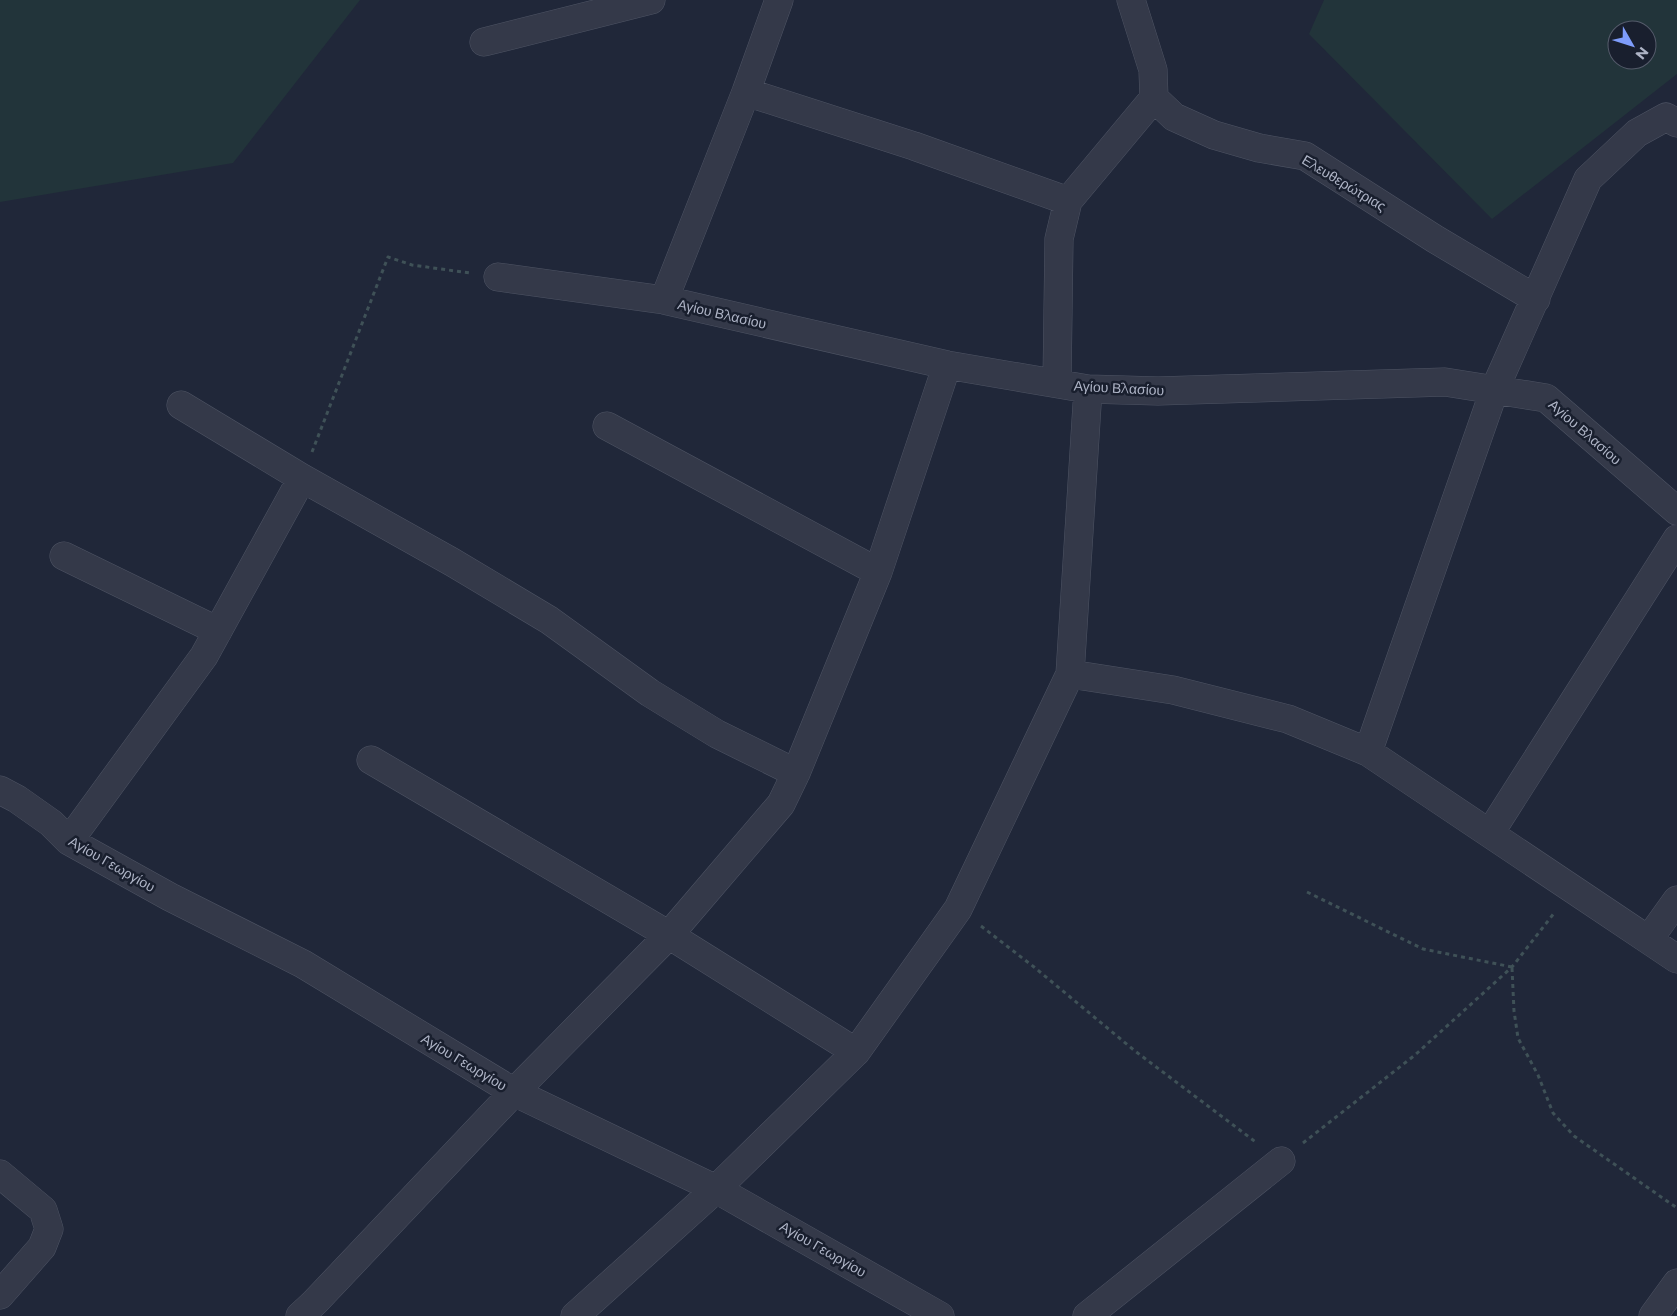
<svg xmlns="http://www.w3.org/2000/svg" width="1677" height="1316" font-family="Montserrat,sans-serif">
<style>
.green{fill:#22343a;fill-rule:evenodd}
.lines{fill:none;stroke-linecap:round;stroke-linejoin:round}
.minor-casing{stroke:#4e5464;stroke-width:29}
.path{stroke:#3f5157;stroke-width:3;stroke-dasharray:4 4;stroke-linecap:butt}
.minor{stroke:#343949;stroke-width:28}
.labels{text-anchor:middle;dominant-baseline:central;stroke-width:5;stroke-linejoin:round;paint-order:stroke}
.street-label{font-size:14px;fill:#aeb4c6;stroke:#191f2e}
</style>
<rect width="100%" height="100%" fill="#202739"/>
<path class="green" d="M0,0H360L233,163L0,202Z
M1324,0H1677V74L1492,219L1309,34ZM1617,30H1647V60H1617Z"/>
<g class="lines">
<defs>
<path id="minor" d="M1131,0L1153,70L1154,98L1174,117L1214,135L1259,148L1305,156L1435,239L1536,299
M484,42L651,0
M746,92L914,146L1068,201
M498,277L664,300L947,365L1088,389L1158,391L1445,382L1546,398L1677,511
M664,300L746,92L779,0
M1057,383L1059,239L1068,201L1154,98
M181,405L302,478L452,562L549,620L650,693L717,734L796,773
M607,426L878,572
M64,556L218,631
M1070,674L1173,690L1288,719L1368,752L1677,959
M1368,752L1494,391L1588,179L1637,133L1666,117L1677,123
M371,760L669,935L856,1052
M0,790L17,799L51,823L69,841L170,897L303,964L514,1092L716,1189L940,1316
M1490,833L1677,539
M69,841L204,656L302,478
M1649,939L1677,900
M0,1174L43,1210L49,1229L42,1247L0,1295
M300,1316L315,1302L514,1092L669,935L781,804L796,773L878,572L947,365
M575,1316L716,1189L856,1052L958,909L1070,674L1088,389
M1087,1316L1281,1161
M1653,1316L1677,1283"/>
</defs>
<use href="#minor" class="minor-casing"/>
<path class="path" d="M312,452L388,257L412,265L470,273
M1307,892L1423,949L1512,967
M981,926L1034,967L1135,1051L1257,1143
M1512,968L1514,1011L1518,1038L1538,1075L1553,1113L1574,1136L1677,1208
M1303,1143L1415,1055L1512,967L1555,912"/>
<use href="#minor" class="minor"/>
</g>
<g class="labels">
<g class="street-label">
<text transform="translate(1344 183) rotate(31)">Ελευθερώτριας</text>
<text transform="translate(722 314) rotate(13)">Αγίου Βλασίου</text>
<text transform="translate(1119 388) rotate(3)">Αγίου Βλασίου</text>
<text transform="translate(1585 432) rotate(41)">Αγίου Βλασίου</text>
<text transform="translate(112 864) rotate(30)">Αγίου Γεωργίου</text>
<text transform="translate(464 1062) rotate(31)">Αγίου Γεωργίου</text>
<text transform="translate(823 1249) rotate(30)">Αγίου Γεωργίου</text>
</g>
</g>
<g transform="translate(1632 45) rotate(129)"><circle r="24" fill="#191f2e" stroke="#555b6b"/>
<path d="M0-4L9 19L0 12L-9 19Z" fill="#7e9cfb"/>
<text y="-8" font-size="14" font-weight="bold" text-anchor="middle" fill="#aeb4c6">N</text>
</g>
</svg>
